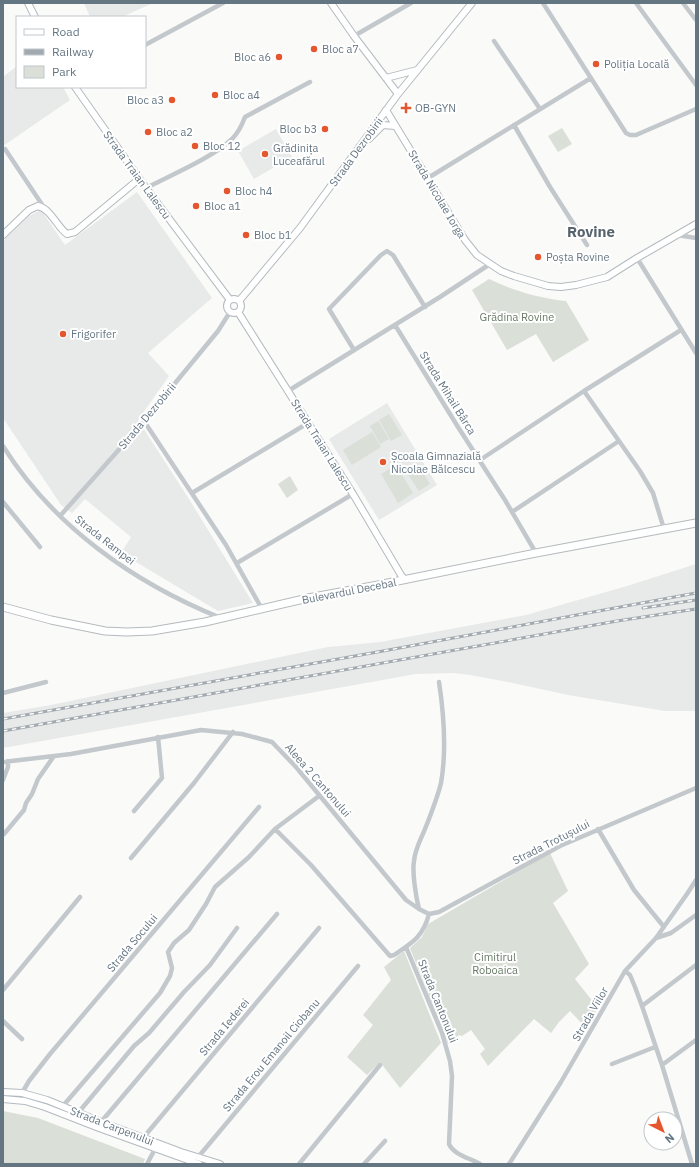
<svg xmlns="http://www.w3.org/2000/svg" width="699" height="1167" font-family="'IBM Plex Sans',sans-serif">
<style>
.built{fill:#e8e9e9}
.green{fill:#dadfd7}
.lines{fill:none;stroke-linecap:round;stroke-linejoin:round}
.secondary-casing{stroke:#b3babf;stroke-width:8}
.primary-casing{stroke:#b5babe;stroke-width:9}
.street{stroke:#c3c8cc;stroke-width:4.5}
.secondary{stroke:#fff;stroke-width:6}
.primary{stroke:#fff;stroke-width:7}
.rail-casing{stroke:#a2aab0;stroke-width:3}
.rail{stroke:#fff;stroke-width:1.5;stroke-dasharray:4.5;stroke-linecap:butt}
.poi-dot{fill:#e4572e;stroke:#fff;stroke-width:1.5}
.labels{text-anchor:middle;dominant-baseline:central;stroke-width:4;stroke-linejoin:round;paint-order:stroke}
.poi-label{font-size:11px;fill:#657683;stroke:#fff;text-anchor:start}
.street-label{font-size:11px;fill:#657683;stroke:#fff}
.park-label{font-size:11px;fill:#687a64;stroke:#fff}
.district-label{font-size:15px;font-weight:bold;fill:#57646e;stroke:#fff}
</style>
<rect width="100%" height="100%" fill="#fafaf8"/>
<path class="built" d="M84,3H153L122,17H90Z
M17,66V87H63L70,100L3,146V77Z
M276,129L292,157L254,179L238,151Z
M137,192L212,298L148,353L169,376L138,420L189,499L253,603L218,611L121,553L131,537L85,499L72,513L61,505L3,418V241L29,216L41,210L65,245Z
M387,403L437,485L379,520L329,439Z
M696,564V711H665L568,695L508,682L470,675L454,673L416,674L3,748V713L51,705L328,647L380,642L526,615L627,586Z"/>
<path class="green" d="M562,128L572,144L558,152L548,136Z
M489,279C514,291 539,298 566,301L589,340L553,362L536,334L507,350L472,290Z
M389,414L402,435L391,441L379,420Z
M378,421L389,439L380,444L370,426Z
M372,432L381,447L352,465L343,450Z
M417,463L430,484L419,491L405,470Z
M396,465L413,493L398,503L381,474Z
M290,476L298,490L287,498L278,484Z
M550,853L568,891L553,903L589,964L575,979L598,1008L586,1028L570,1011L559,1022L551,1033L534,1019L488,1066L480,1054L485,1049L471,1030L462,1036L459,1035L448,1044L410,948L422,937L428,924Z
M404,951L441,1043L400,1088L380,1062L367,1075L347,1057L373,1025L363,1015L391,980L384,967Z
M3,1111L38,1118L145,1159L143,1164H3Z"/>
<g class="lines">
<defs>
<path id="secondary" d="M28,3L35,17
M331,3L354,36L398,94
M386,78L417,70
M75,87L146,188L230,300
M386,110L465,240L477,255L501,271L514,276L548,286L561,287L576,285L607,277L637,258L696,224
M369,139L383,125L395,126
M3,235L29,210L38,206C51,209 57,227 67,234L75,232L139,179
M227 306a7 7 0 1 1 14 0a7 7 0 1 1-14 0Z
M239,301L300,228L398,94L472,3
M238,312L353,494L401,575L405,580
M3,1092L22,1093L47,1100L101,1122L181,1152L220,1164
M3,1099L25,1101L45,1107L99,1128L199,1164"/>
<path id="primary" d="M3,607L51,620L105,631L127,632L152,631L205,622L308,598L378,585L536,553L696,523"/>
</defs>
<use href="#secondary" class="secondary-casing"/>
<use href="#primary" class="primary-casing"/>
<path class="street" d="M543,3L626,133L630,135H636L696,109
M636,3L696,85
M683,3L696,20
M354,36L411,3
M494,41L540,109
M145,45L223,3
M514,125L550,187L587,245
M5,149L45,209
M428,178L591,78
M146,188C171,175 212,158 232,139C238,133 242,125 245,117L310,82
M677,235L696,238
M637,258L696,353
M395,325L458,427L505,500L536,553
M354,350L329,309L381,255L387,251L393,255L425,307
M288,391L440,297L490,264
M584,391L640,471L653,493L664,529
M144,421L226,545L262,609
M3,446C53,526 134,583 221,618
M480,460L584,391L681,330
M192,493L308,423
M3,502L40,547
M512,512L619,441
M60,516L139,427L218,331L230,312
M237,563L353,494
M3,693L46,682
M3,762L71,754L201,730L242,734L272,742L296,767L406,900L419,909L429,914L439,912L560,846L696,788
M3,780L8,767V761
M319,796L275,829L311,865L390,956L394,955C412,943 423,937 429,914
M134,811L162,778L158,737
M598,829L634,890L664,927
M4,834L24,810L26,803L32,794L38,779L54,756
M131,858L194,783L233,732
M419,909C416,897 412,873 414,861C415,849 421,839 425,829C431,814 437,799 441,783C447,749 444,715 439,682
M656,938L671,933L696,915
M406,947L442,1033L450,1061L452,1076L449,1144C454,1155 470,1158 480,1164
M625,971L630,975L635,987L642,1006L662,1065L692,1164
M3,990L80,897
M642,1006L696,965
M3,1021L22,1039
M612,1064L655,1047
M662,1065L696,1040
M22,1093L29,1081L50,1054L259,807
M62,1107L160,993L170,976L172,968L168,952L174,943L189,930L206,904L215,887L249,857L275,829
M78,1113L134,1046L149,1033L184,992L210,965L237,928
M101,1122L277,914
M143,1138L319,928
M199,1156L358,966
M147,1164L155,1149
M299,1164L380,1065
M364,1164L385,1141
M509,1164L561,1082L625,971L656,938L687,894L696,880"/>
<use href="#secondary" class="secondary"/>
<use href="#primary" class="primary"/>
<defs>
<path id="rail" d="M643,608L696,600
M3,719L383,651L696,593
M3,731L617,621L696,609"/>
</defs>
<use href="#rail" class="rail-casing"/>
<use href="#rail" class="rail"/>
</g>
<g class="poi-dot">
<circle cx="314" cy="49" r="4"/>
<circle cx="279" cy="57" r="4"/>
<circle cx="596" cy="64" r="4"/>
<circle cx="215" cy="95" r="4"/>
<circle cx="172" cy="100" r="4"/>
<path d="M404 102h4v4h4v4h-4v4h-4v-4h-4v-4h4z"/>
<circle cx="325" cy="129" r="4"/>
<circle cx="148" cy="132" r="4"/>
<circle cx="195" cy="146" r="4"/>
<circle cx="265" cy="154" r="4"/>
<circle cx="227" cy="191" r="4"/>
<circle cx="196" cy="206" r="4"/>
<circle cx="246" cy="235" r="4"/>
<circle cx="538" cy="257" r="4"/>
<circle cx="63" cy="334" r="4"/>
<circle cx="383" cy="462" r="4"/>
</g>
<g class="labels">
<g class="poi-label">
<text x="322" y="49">Bloc a7</text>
<text x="271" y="57" text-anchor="end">Bloc a6</text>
<text x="604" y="64">Poliția Locală</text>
<text x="223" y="95">Bloc a4</text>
<text x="164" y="100" text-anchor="end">Bloc a3</text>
<text x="415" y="108">OB-GYN</text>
<text x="317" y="129" text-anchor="end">Bloc b3</text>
<text x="156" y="132">Bloc a2</text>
<text x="203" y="146">Bloc 12</text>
<text x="273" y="148">Grădinița<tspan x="273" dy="13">Luceafărul</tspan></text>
<text x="235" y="191">Bloc h4</text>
<text x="204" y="206">Bloc a1</text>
<text x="254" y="235">Bloc b1</text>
<text x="546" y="257">Poșta Rovine</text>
<text x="71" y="334">Frigorifer</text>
<text x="391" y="456">Școala Gimnazială<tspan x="391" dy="13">Nicolae Bălcescu</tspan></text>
</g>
<g class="street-label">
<text transform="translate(356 152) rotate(-54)">Strada Dezrobirii</text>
<text transform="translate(137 175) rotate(54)">Strada Traian Lalescu</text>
<text transform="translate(437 194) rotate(59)">Strada Nicolae Iorga</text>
<text transform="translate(448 393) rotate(58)">Strada Mihail Bârca</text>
<text transform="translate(147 416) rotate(-50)">Strada Dezrobirii</text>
<text transform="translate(322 445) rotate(58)">Strada Traian Lalescu</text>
<text transform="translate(105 540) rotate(38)">Strada Rampei</text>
<text transform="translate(349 591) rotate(-11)">Bulevardul Decebal</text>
<text transform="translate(318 780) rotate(49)">Aleea 2 Cantonului</text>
<text transform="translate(551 842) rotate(-27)">Strada Trotușului</text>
<text transform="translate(132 943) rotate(-50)">Strada Socului</text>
<text transform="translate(438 1001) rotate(68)">Strada Cantonului</text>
<text transform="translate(590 1014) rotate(-60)">Strada Viilor</text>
<text transform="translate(224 1027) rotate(-50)">Strada Iederei</text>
<text transform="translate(271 1055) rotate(-50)">Strada Erou Emanoil Ciobanu</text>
<text transform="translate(112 1126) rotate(21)">Strada Carpenului</text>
</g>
<g class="park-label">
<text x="517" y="317">Grădina Rovine</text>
<text x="495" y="957">Cimitirul<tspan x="495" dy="13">Roboaica</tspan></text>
</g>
<g class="district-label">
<text x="591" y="231">Rovine</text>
</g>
</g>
<rect width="699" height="1167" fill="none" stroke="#657683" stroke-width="8"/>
<rect x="16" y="16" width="130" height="72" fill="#ffffff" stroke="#c1c8cd"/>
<rect x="24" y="29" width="20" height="6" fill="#ffffff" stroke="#c1c8cd"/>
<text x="52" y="36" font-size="12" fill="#657683">Road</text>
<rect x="24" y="49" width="20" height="6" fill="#a2aab0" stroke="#c1c8cd"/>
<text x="52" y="56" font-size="12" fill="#657683">Railway</text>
<rect x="24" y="66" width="20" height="12" fill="#dadfd7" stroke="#c1c8cd"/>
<text x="52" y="76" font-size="12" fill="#657683">Park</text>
<g transform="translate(663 1131) rotate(138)"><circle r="19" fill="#ffffff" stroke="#c1c8cd"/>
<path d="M0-3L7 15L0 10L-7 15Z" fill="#e4572e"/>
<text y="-6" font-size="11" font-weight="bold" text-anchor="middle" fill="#657683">N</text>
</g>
</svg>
